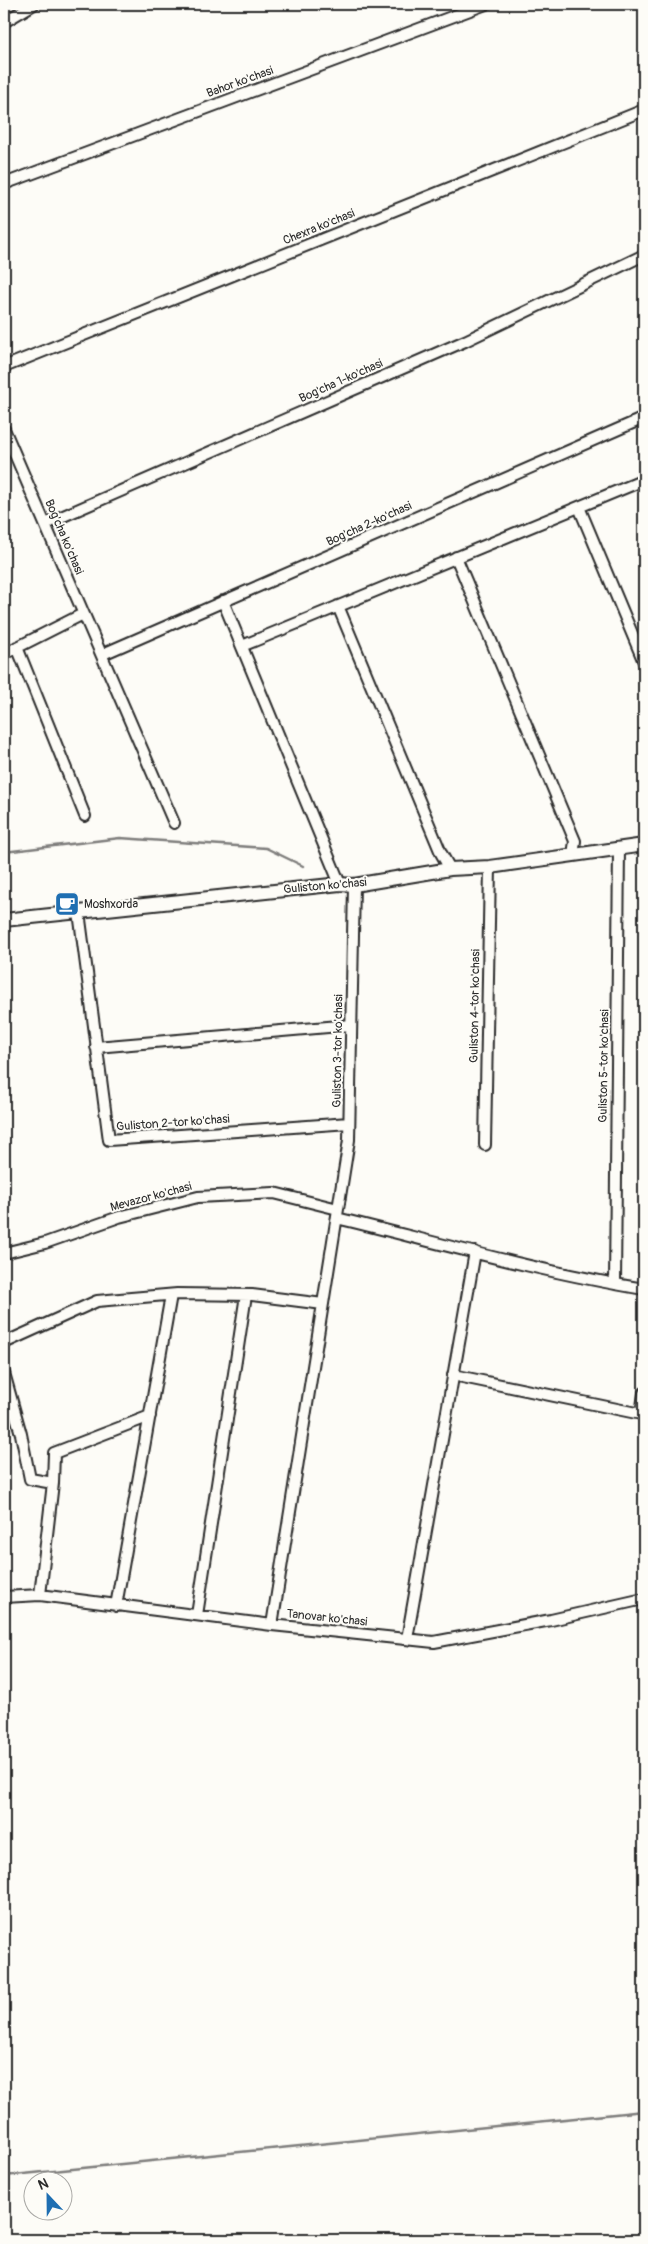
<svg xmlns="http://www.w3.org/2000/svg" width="648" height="2244" font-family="Pangolin,sans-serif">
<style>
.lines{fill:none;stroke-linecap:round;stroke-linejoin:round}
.stream{stroke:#7e7d7b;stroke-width:2.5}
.minor-casing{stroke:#2b2b2b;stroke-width:14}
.major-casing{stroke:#2b2b2b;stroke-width:16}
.minor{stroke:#fdfcf7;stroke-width:10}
.major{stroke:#fdfcf7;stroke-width:12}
.labels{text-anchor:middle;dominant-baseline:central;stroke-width:4;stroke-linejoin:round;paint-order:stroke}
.street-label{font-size:12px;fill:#2b2b2b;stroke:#fdfcf7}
.poi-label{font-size:12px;fill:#2b2b2b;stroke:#fdfcf7;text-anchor:start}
</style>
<rect width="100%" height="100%" fill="#fdfcf7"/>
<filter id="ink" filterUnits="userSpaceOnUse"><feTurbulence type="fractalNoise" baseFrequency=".02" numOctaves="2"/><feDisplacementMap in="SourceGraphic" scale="10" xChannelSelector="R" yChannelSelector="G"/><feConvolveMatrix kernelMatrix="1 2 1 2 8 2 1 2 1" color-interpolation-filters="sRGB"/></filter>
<g filter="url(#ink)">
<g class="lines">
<path class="stream" d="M4,852L120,838L266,848L303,866
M4,2176L644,2111"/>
<defs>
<path id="minor" d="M4,22L34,4
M4,184L486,4
M4,367L644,110
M4,429C61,560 118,691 174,823
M579,507L644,662
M45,524L465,341L644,255
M456,557L575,841L573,855
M223,601L340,884
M338,606L441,853L450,869
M242,646L644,480
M17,647L85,816
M4,654L83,614
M103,654L644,418
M79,912L109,1140L349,1123
M96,1047L351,1025
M485,1145L490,867
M337,1218C439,1243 541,1272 644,1289
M4,1253L45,1243L119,1217L198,1197L274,1193L338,1209
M615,1284L619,848
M4,1343L97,1301L177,1294L252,1295L323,1304
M4,1373L21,1434L30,1479L53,1483
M453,1375L641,1414L644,1393
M40,1595L53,1483L54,1453L150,1416
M4,1597L40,1595L272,1625L434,1642L551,1620L639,1600L644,1601
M116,1606L171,1295
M197,1615L246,1295
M272,1625L349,1140L354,885
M407,1639L475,1252"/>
<path id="major" d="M4,920L340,884L354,885L450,869L490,867L644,845"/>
</defs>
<use href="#minor" class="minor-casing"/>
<use href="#major" class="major-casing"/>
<use href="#minor" class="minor"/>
<use href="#major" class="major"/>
</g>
</g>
<defs>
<symbol id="cafe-square" viewBox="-11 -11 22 22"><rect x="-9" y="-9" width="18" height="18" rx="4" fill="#1f6fb2" stroke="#fdfcf7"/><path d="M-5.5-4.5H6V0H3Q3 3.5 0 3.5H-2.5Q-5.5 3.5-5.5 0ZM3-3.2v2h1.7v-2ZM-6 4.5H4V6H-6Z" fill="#fff"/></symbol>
</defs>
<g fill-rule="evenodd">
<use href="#cafe-square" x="53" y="890" width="28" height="28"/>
</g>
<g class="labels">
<g class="street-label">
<text transform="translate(240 82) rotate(-20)">Bahor ko'chasi</text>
<text transform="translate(319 227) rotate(-22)">Chexra ko'chasi</text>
<text transform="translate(341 381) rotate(-24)">Bog'cha 1-ko'chasi</text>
<text transform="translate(369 524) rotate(-24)">Bog'cha 2-ko'chasi</text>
<text transform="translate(64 537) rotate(67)">Bog'cha ko'chasi</text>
<text transform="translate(325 886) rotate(-5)">Guliston ko'chasi</text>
<text transform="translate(475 1006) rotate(-89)">Guliston 4-tor ko'chasi</text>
<text transform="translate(338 1051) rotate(-89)">Guliston 3-tor ko'chasi</text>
<text transform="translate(604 1066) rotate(-89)">Guliston 5-tor ko'chasi</text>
<text transform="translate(173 1123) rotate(-4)">Guliston 2-tor ko'chasi</text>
<text transform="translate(151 1197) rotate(-15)">Mevazor ko'chasi</text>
<text transform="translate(327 1618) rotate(6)">Tanovar ko'chasi</text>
</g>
<g class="poi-label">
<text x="84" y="904">Moshxorda</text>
</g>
</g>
<rect width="648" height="2244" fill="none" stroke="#fdfcf7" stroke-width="20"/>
<rect x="10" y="10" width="628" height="2224" fill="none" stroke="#2b2b2b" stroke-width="2" filter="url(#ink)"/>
<g transform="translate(48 2196) rotate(338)"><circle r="24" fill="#fdfcf7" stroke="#a9a8a5"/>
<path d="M0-4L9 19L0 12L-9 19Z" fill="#1f6fb2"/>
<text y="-8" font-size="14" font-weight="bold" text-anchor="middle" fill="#2b2b2b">N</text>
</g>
</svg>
